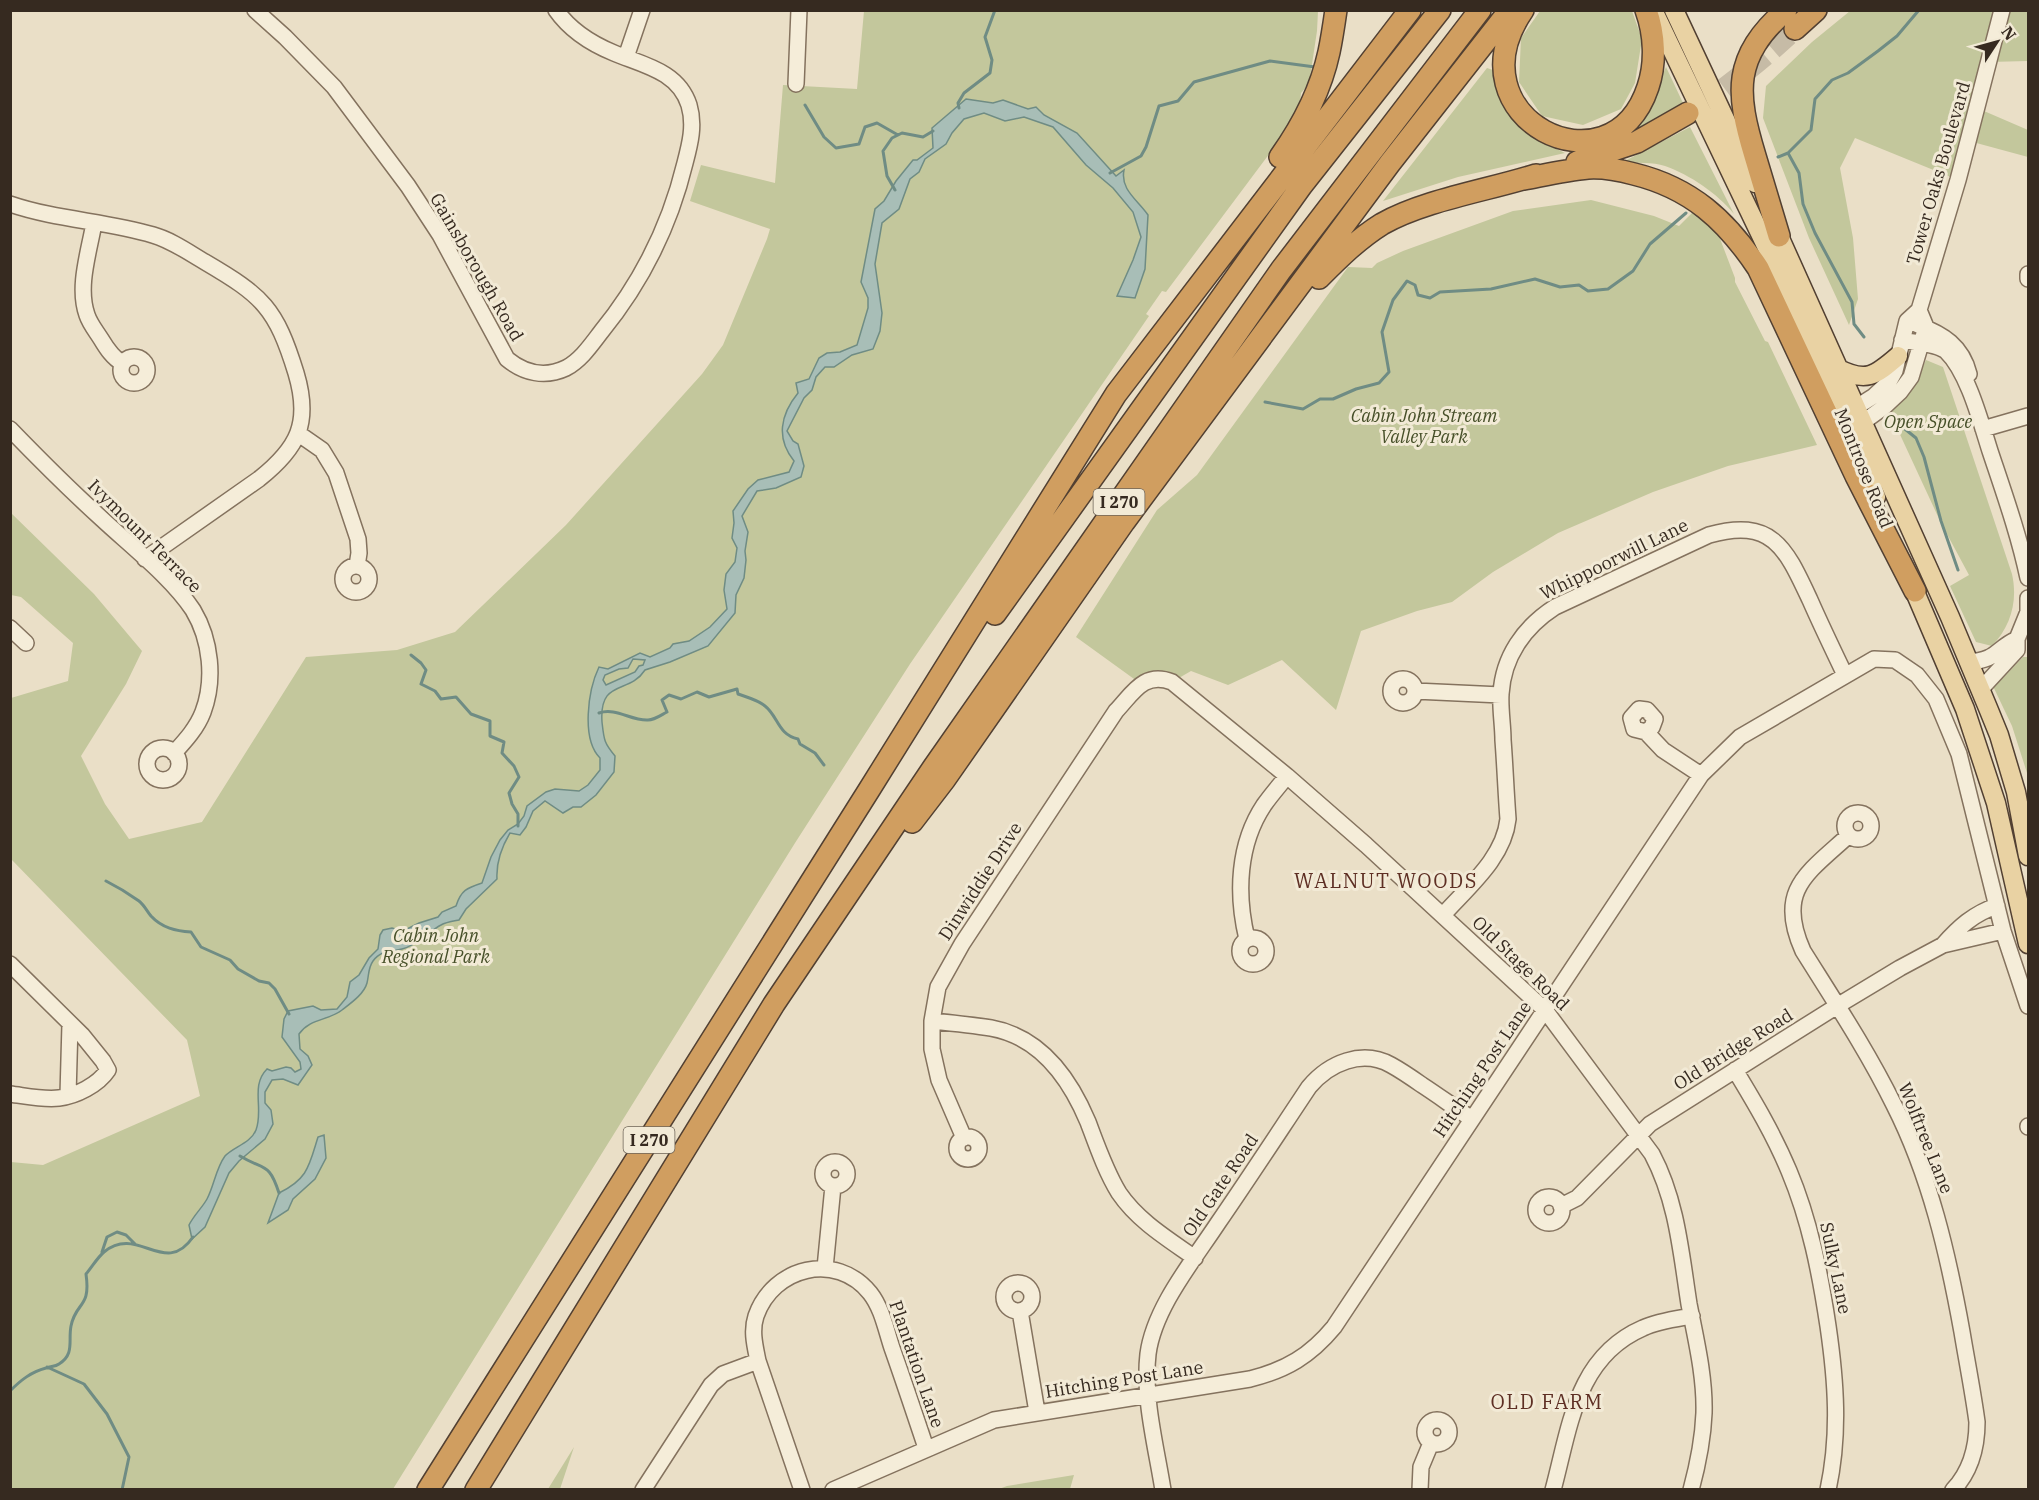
<svg xmlns="http://www.w3.org/2000/svg" width="2039" height="1500" font-family="'IBM Plex Serif',serif">
<style>
.green{fill:#c3c79c}
.water{fill:#a8beb7;stroke:#6f8c84;stroke-width:1.5;fill-rule:evenodd}
.lines{fill:none;stroke-linecap:round;stroke-linejoin:round}
.stream{stroke:#6f8c84;stroke-width:3}
.highway-tunnel{stroke:#c6bba6;stroke-width:21;stroke-dasharray:21 10;stroke-linecap:butt}
.minor-casing{stroke:#84725e;stroke-width:18}
.major-casing{stroke:#524032;stroke-width:21}
.highway-casing{stroke:#524032;stroke-width:24}
.minor{stroke:#f5edd9;stroke-width:15}
.major{stroke:#e9d2a3;stroke-width:18}
.highway{stroke:#d09e60;stroke-width:21}
.labels{text-anchor:middle;dominant-baseline:central;stroke-width:6;stroke-linejoin:round;paint-order:stroke}
.shield{fill:#f2ead6;stroke:#6e6457;stroke-width:1.5}
.shield-label{font-size:16px;font-weight:bold;fill:#362a20}
.street-label{font-size:18px;fill:#362a20;stroke:#f2ead6}
.park-label{font-size:18px;font-style:italic;fill:#475029;stroke:#f2ead6}
.neighbourhood-label{font-size:20px;letter-spacing:1.5px;fill:#5e2f24;stroke:#f2ead6}
</style>
<rect width="100%" height="100%" fill="#eadfc7"/>
<path class="green" d="M864,11H1318L1317,31L1309,84L1301,93L1299,114L1166,292L1162,291L1146,314L1149,316L910,664L795,843L393,1489H11V1162L43,1165L200,1096L187,1040L11,859V698L68,681L73,643L21,597L11,595L10,512L94,594L142,651L126,684L81,756L105,804L129,839L202,822L306,657L397,650L455,632L566,525L702,374L723,345L767,239L770,229L690,201L701,165L775,183L783,85L857,89Z
M1540,11H1632L1642,39L1635,83L1621,109L1583,125L1542,116L1519,82L1521,38Z
M1850,11H2028V61L1989,62L1977,108L2028,130V157L1969,141L1958,180L1855,138L1840,168L1853,238L1858,299L1849,325L1809,238L1763,118L1766,86L1812,42Z
M1666,67L1683,103L1648,126L1621,137L1653,97Z
M1487,68L1493,70C1496,94 1507,118 1528,134C1538,142 1553,147 1565,153L1458,177L1383,201Z
M1690,127L1734,214C1717,193 1690,175 1665,166C1653,162 1636,163 1623,162Z
M1591,200L1654,216L1679,226L1697,208L1714,223L1735,278V282L1765,341L1768,342L1817,445L1728,466L1653,492L1558,533L1493,572L1452,602L1417,611L1361,631L1336,710L1282,660L1228,685L1191,671L1172,682L1141,684L1076,637L1157,510L1197,475L1348,267L1372,268L1377,263L1403,251L1513,211Z
M1926,360L1943,367L2012,574C2018,601 2011,626 1992,646L1976,642L1950,586L1969,575L1941,523L1890,413L1912,390Z
M2023,657H2028V776L2012,726L1992,684L2003,678Z
M574,1447L560,1489H548Z
M1074,1475L1070,1489H999L1007,1486Z"/>
<path class="water" d="M966,99L993,103L1003,100L1028,109L1036,107L1044,115L1077,133L1116,176L1124,170C1120,190 1138,200 1148,215L1145,269L1135,298L1117,296L1133,260L1141,237L1133,212L1113,188L1086,165L1053,127L1024,117L1005,121L984,113L964,119L952,133L946,144L925,159L919,172L910,179L899,209L882,223L875,264L882,313L880,331L873,349L852,355L834,367H825L816,377L812,390L804,398L787,431L793,441L798,444L804,466L801,477L776,488L757,491L742,516L748,532L745,551L746,560L744,578L736,595L735,613L708,646L670,662L645,670C629,695 599,678 602,722C604,740 604,743 615,756L614,772L596,795L581,807H573L563,813L545,801L533,811L526,827L520,835L510,833C501,848 496,862 497,879L466,909L459,920C454,921 446,922 441,925C428,932 418,945 402,949C391,952 381,950 373,961C368,968 369,975 367,983C364,994 351,1003 342,1010C328,1021 310,1018 299,1034L300,1049L308,1056L312,1065L298,1085L283,1079L272,1080L265,1092V1103L271,1110L273,1124L265,1139L239,1161L229,1173L205,1227L192,1239L189,1225C194,1215 202,1208 207,1199C214,1186 216,1168 225,1156C233,1147 251,1143 256,1130C264,1109 250,1086 267,1069L272,1071L286,1067L291,1068L295,1072L301,1069L300,1062L282,1037L284,1019L288,1011L313,1006L321,1010L337,1009L347,997L350,982L359,975L369,958L378,949L380,935L383,930L392,928L399,930L407,929L419,923L438,917L442,912L456,906C461,890 467,888 482,883L491,857L500,840L508,830L518,824L524,816L527,806L546,792L555,789L579,791L588,785L600,770V758C581,739 588,690 599,667L608,669L640,653L650,657L670,648L673,644L689,641L710,627L727,609L724,590L726,574L735,562L737,548L732,538L734,523L733,511L748,489L758,480L789,472L794,461C776,439 780,415 798,393L796,383L809,379L819,358L827,353L840,352L857,345L868,308V298L861,282L875,209L884,201L896,181L913,160H917L933,148L932,128ZM633,659L645,660L643,665L639,666L635,672L606,685L603,680L605,675L619,669L628,668Z
M324,1135L326,1158L315,1179L293,1199L288,1210L268,1223L279,1193C308,1179 309,1166 318,1137Z"/>
<g class="lines">
<path class="stream" d="M805,105L824,137L836,148L859,144L865,127L877,123L898,135
M959,108L958,103L964,93L990,73L992,60L985,37L995,10
M1788,153L1799,173L1803,204L1815,233L1852,302L1854,324L1864,337
M1778,157L1788,153L1811,130L1815,99L1832,80L1848,73L1878,51L1897,36L1919,10
M1110,173L1141,156L1146,147L1159,106L1178,101L1194,82L1270,61L1315,67
M895,190L887,176L883,151L892,138L902,133L923,137L933,131
M1265,402L1303,409L1320,399H1333L1356,389L1379,383L1389,372L1382,332L1393,300L1407,281L1415,285L1418,295L1430,298L1440,292L1491,289L1535,279L1560,287L1579,285L1588,291L1608,289L1633,271L1650,244L1686,213
M1900,425L1916,438L1924,457L1941,521L1958,570
M411,655L421,663L426,670L421,684L435,691L441,699L456,697L471,714L490,721V736L504,742L502,753L514,766L519,777L509,793L512,804L518,814V826
M599,713C616,707 631,721 648,720C655,720 661,715 667,712L662,700L669,695L681,699L697,692L709,697L737,689L738,694C746,697 758,700 765,706C778,716 778,735 798,739L800,744L815,753L824,765
M106,881C114,885 132,896 139,901C144,905 147,911 151,916C162,928 176,931 191,932L201,947L230,960L238,969L259,981L269,983L275,989L289,1014
M240,1156C265,1171 269,1162 279,1193
M102,1252L107,1237L117,1232L126,1235L135,1244
M47,1367L84,1384L107,1414L129,1457L122,1490
M10,1391C21,1380 31,1372 46,1368C51,1366 55,1367 59,1364C75,1354 68,1341 71,1326C76,1301 91,1309 86,1274C92,1267 97,1258 104,1252C138,1224 165,1278 193,1237"/>
<path class="highway-tunnel" d="M1699,106C1733,83 1765,57 1795,29"/>
<defs>
<path id="minor" d="M255,10L285,37L334,87L408,186L440,235L507,359C524,373 545,378 566,368C581,360 591,345 601,332C641,283 670,225 685,163C690,144 695,125 689,105C678,71 643,65 614,53C592,44 570,30 556,10
M626,57L642,10
M796,84L799,10
M10,204C57,220 106,221 153,235C171,240 188,252 205,262C263,296 276,308 296,373C311,423 298,448 259,479L145,559
M94,223C89,252 77,287 87,315C90,324 96,331 101,339C107,349 113,358 122,363
M2028,274V279
M1918,325C1943,334 1962,346 1969,374
M1902,340C1914,343 1936,343 1946,351C1968,372 1981,423 1990,451C2004,493 2019,535 2028,578
M121 370a13 13 0 1 1 26 0a13 13 0 1 1-26 0Z
M1847,413L1874,396L1889,382L1895,371L1907,321L1919,310L1958,180L2002,10
M1855,428L1884,407L1900,392L1911,377L1926,327L1919,310
M10,429C40,460 70,490 102,519C131,546 172,578 193,610C211,640 215,680 203,712C197,728 185,741 174,753
M1983,429L2028,416
M299,434L322,450L336,473L358,539L359,553L357,566
M343 579a13 13 0 1 1 26 0a13 13 0 1 1-26 0Z
M10,628L26,643
M1968,662C1998,660 1995,649 2017,639
M1391 691a12 12 0 1 1 24 0a12 12 0 1 1-24 0Z
M1981,689L2017,650V639L2028,612V598
M1415,691L1501,695
M1646,732L1652,727L1655,719L1647,710L1639,709L1631,718L1634,729L1646,732L1663,750L1701,775
M147 764a16 16 0 1 1 32 0a16 16 0 1 1-32 0Z
M1845 826a13 13 0 1 1 26 0a13 13 0 1 1-26 0Z
M1848,836C1806,874 1776,891 1803,951C1835,1002 1868,1052 1894,1105C1930,1176 1948,1254 1962,1332C1967,1362 1973,1392 1977,1422C1977,1447 1971,1471 1953,1490
M1443,915C1468,887 1504,858 1508,819C1506,793 1505,766 1503,740C1503,725 1500,709 1501,694C1503,657 1524,627 1555,607L1709,535C1773,517 1786,549 1810,600C1821,625 1833,650 1845,675
M1240 951a13 13 0 1 1 26 0a13 13 0 1 1-26 0Z
M1247,939C1236,894 1238,844 1264,805C1271,795 1279,786 1287,776
M1943,945C1958,928 1974,913 1997,906
M10,964L82,1035L103,1061L108,1070C98,1085 76,1096 59,1098C44,1100 26,1096 10,1094
M932,1021C952,1023 972,1025 991,1028C1041,1037 1070,1079 1088,1122C1097,1146 1106,1172 1119,1193C1138,1221 1168,1239 1195,1258
M1735,1070C1755,1103 1774,1135 1789,1171C1810,1221 1820,1273 1828,1326C1836,1381 1840,1434 1828,1490
M68,1095L70,1024
M2028,1126V1127
M957 1148a11 11 0 1 1 22 0a11 11 0 1 1-22 0Z
M964,1138L939,1080L932,1049V1021L938,987L962,944L1116,711C1133,693 1144,671 1172,682L1287,776L1366,845L1545,1010L1652,1154C1677,1201 1681,1253 1689,1304C1696,1340 1705,1377 1704,1413C1703,1439 1698,1464 1691,1490
M823 1174a12 12 0 1 1 24 0a12 12 0 1 1-24 0Z
M1536 1210a13 13 0 1 1 26 0a13 13 0 1 1-26 0Z
M1561,1206L1577,1198L1650,1124L1837,1006L1900,968L1943,945L2003,931
M825,1268L833,1186
M1004 1297a14 14 0 1 1 28 0a14 14 0 1 1-28 0Z
M1020,1311L1037,1412
M1425 1432a12 12 0 1 1 24 0a12 12 0 1 1-24 0Z
M643,1490L711,1385L723,1374L758,1361
M802,1490L758,1361C755,1346 751,1331 756,1316C773,1267 836,1251 870,1293C882,1308 886,1330 892,1348C904,1382 915,1415 926,1448
M833,1490L994,1420L1250,1379C1286,1370 1310,1356 1334,1327L1701,775L1740,737L1874,659L1895,660L1917,675L1936,699L1959,754L2003,931L2028,1006
M1163,1490C1156,1446 1143,1398 1148,1354C1154,1308 1193,1261 1218,1223C1249,1178 1279,1132 1309,1087C1329,1063 1362,1049 1391,1065C1402,1071 1412,1078 1422,1085C1439,1096 1455,1108 1472,1119
M1420,1490L1421,1467L1431,1443
M1553,1490C1570,1427 1576,1357 1643,1328C1658,1321 1675,1319 1692,1316"/>
<path id="major" d="M1653,10L1780,275L1843,416L1876,497
M1674,10L1755,183
M1774,225L1950,617L1988,708L1999,735L2016,792L2028,856
M1837,368C1866,383 1875,376 1898,356
M1909,578L1965,709L1996,803L2028,944"/>
<path id="highway" d="M1523,10C1449,118 1611,199 1648,87C1656,63 1655,35 1646,10
M1795,29L1816,10
M1280,157C1302,126 1321,89 1329,52C1332,38 1334,24 1336,10
M1577,162L1637,142L1688,113
M1524,179C1545,175 1567,170 1588,168C1604,167 1619,170 1634,174C1691,188 1726,220 1758,268L1856,476L1915,591
M1779,236C1771,209 1763,183 1755,156C1736,93 1732,57 1786,10
M1319,278C1339,258 1358,239 1382,224C1424,200 1489,190 1536,175
M995,614L1302,185L1440,10
M912,822L945,779L1124,522L1390,163L1510,10
M428,1490L869,790L1116,394L1410,10
M476,1490L774,1004L933,768L1281,270L1480,10"/>
</defs>
<use href="#minor" class="minor-casing"/>
<use href="#major" class="major-casing"/>
<use href="#highway" class="highway-casing"/>
<use href="#minor" class="minor"/>
<use href="#major" class="major"/>
<use href="#highway" class="highway"/>
</g>
<g class="labels">
<g class="shield">
<rect x="1093.5" y="489" width="51" height="26" rx="4.5"/>
<rect x="623.5" y="1127" width="51" height="26" rx="4.5"/>
</g>
<g class="shield-label">
<text x="1119" y="502">I 270</text>
<text x="649" y="1140">I 270</text>
</g>
<g class="street-label">
<text transform="translate(1938 173) rotate(-74)">Tower Oaks Boulevard</text>
<text transform="translate(477 267) rotate(60)">Gainsborough Road</text>
<text transform="translate(1864 468) rotate(68)">Montrose Road</text>
<text transform="translate(145 536) rotate(45)">Ivymount Terrace</text>
<text transform="translate(1614 559) rotate(-26)">Whippoorwill Lane</text>
<text transform="translate(980 881) rotate(-57)">Dinwiddie Drive</text>
<text transform="translate(1521 963) rotate(44)">Old Stage Road</text>
<text transform="translate(1733 1049) rotate(-32)">Old Bridge Road</text>
<text transform="translate(1482 1069) rotate(-56)">Hitching Post Lane</text>
<text transform="translate(1926 1138) rotate(68)">Wolftree Lane</text>
<text transform="translate(1220 1185) rotate(-56)">Old Gate Road</text>
<text transform="translate(1836 1268) rotate(78)">Sulky Lane</text>
<text transform="translate(917 1364) rotate(71)">Plantation Lane</text>
<text transform="translate(1124 1379) rotate(-9)">Hitching Post Lane</text>
</g>
<g class="park-label">
<text x="1424" y="415">Cabin John Stream<tspan x="1424" dy="21">Valley Park</tspan></text>
<text x="1928" y="421">Open Space</text>
<text x="436" y="935">Cabin John<tspan x="436" dy="21">Regional Park</tspan></text>
</g>
<g class="neighbourhood-label">
<text x="1386" y="880">WALNUT WOODS</text>
<text x="1547" y="1401">OLD FARM</text>
</g>
</g>
<rect width="2039" height="1500" fill="none" stroke="#362a20" stroke-width="24"/>
<g transform="translate(1997 42) rotate(54)" stroke="#f2ead6" stroke-width="4.5" paint-order="stroke">
<path d="M0-4.5L10 22L0 15L-10 22Z" fill="#362a20"/>
<text y="-9" font-size="16" font-weight="bold" text-anchor="middle" fill="#362a20">N</text>
</g>
</svg>
